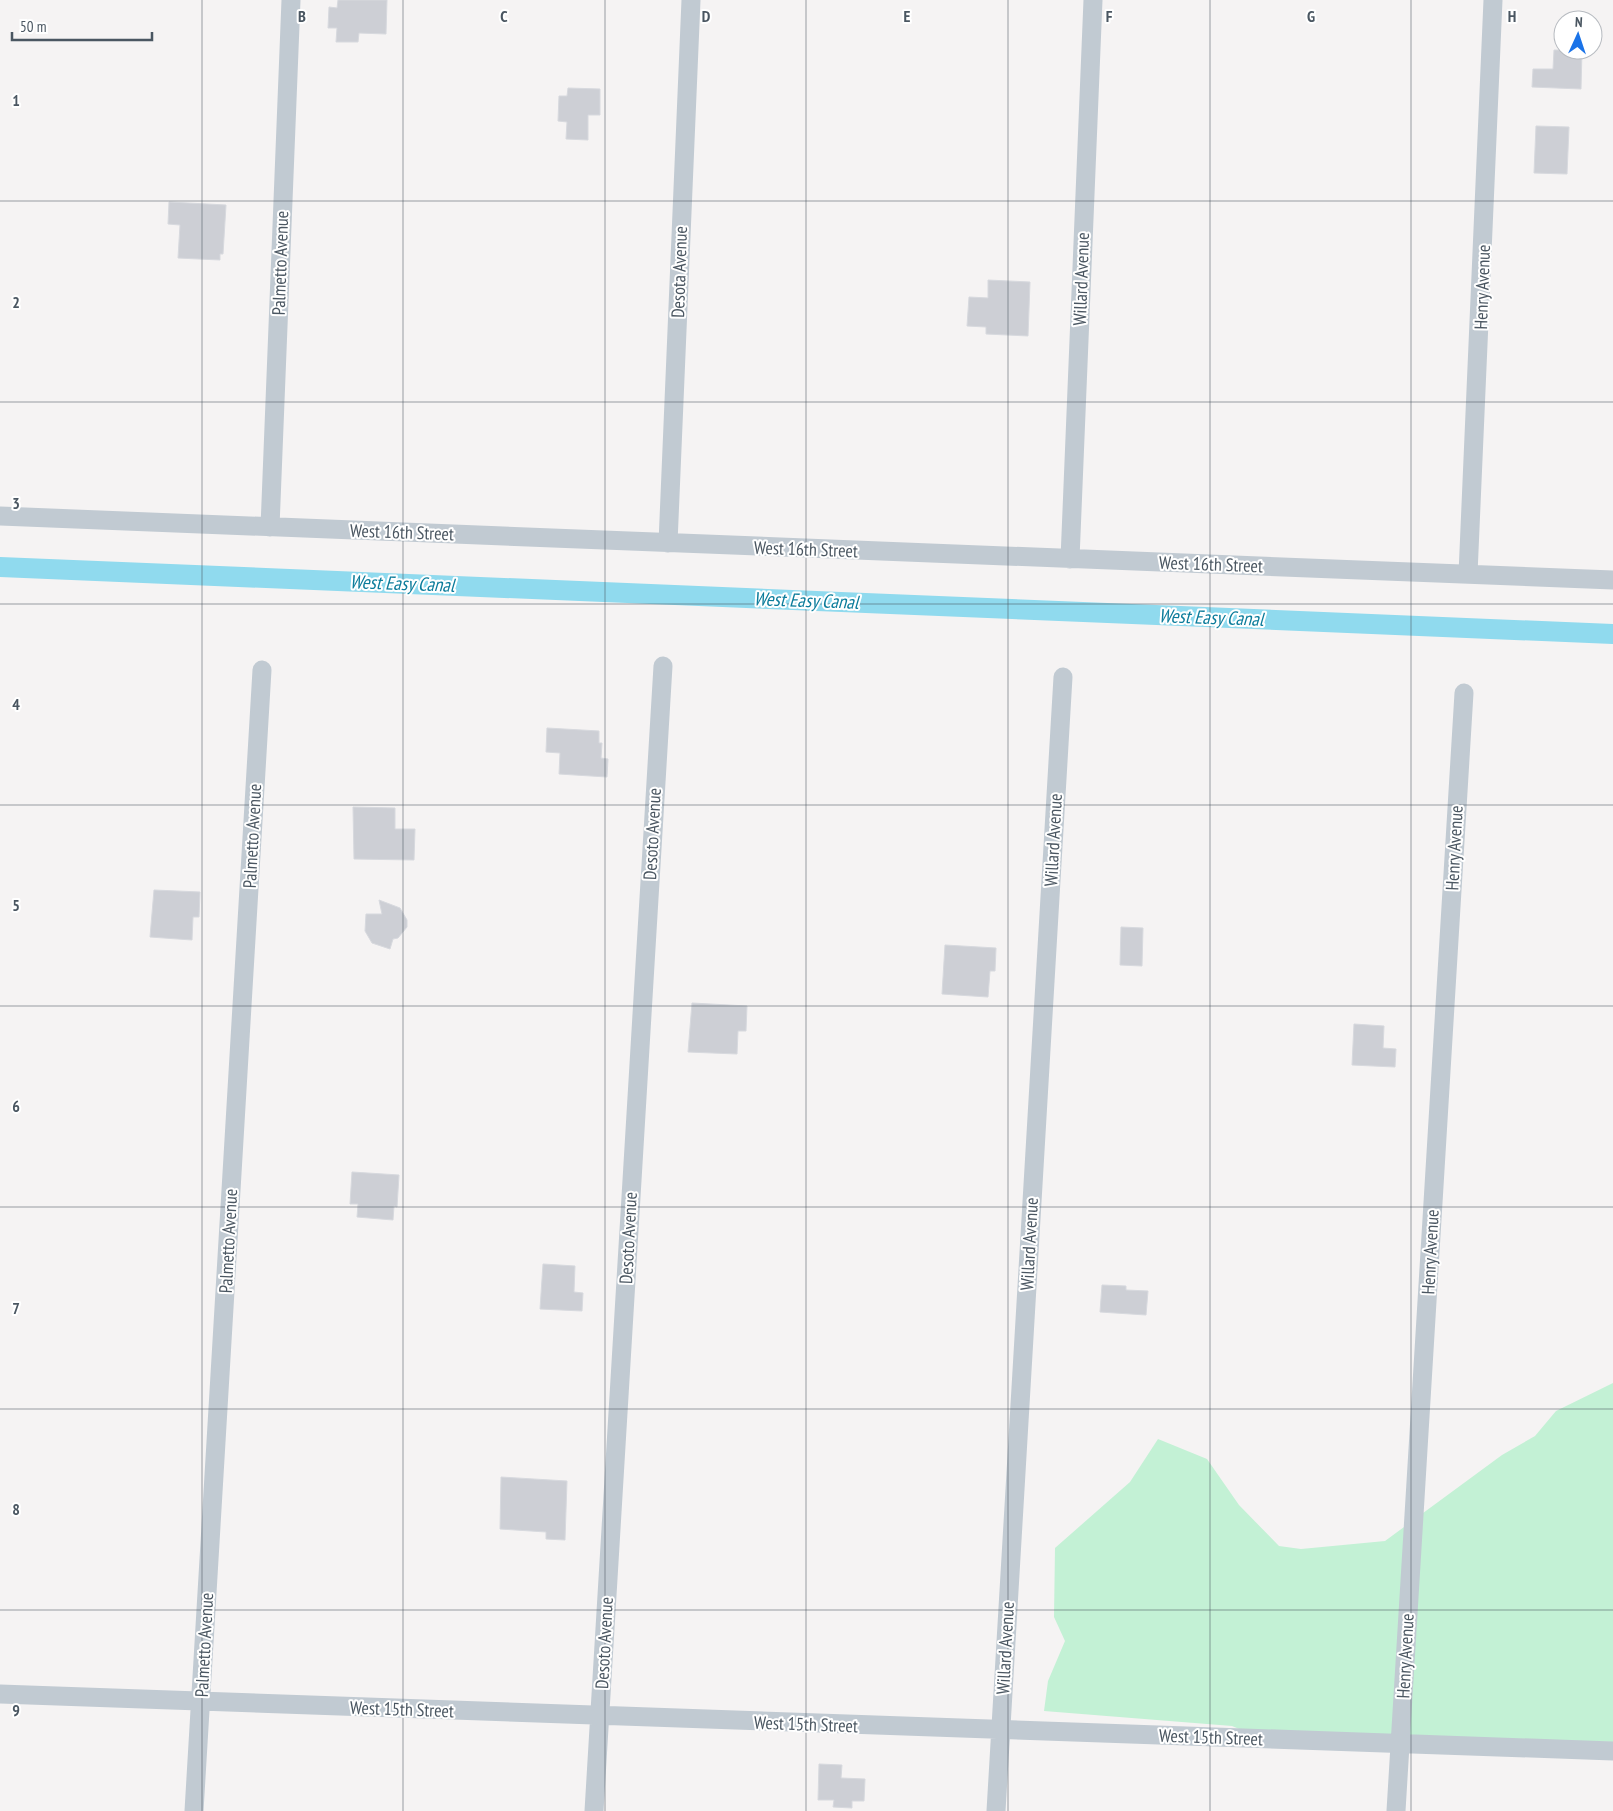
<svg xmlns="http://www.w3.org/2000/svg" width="1613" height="1811" font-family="'PT Sans Narrow',sans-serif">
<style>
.green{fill:#c3f1d5}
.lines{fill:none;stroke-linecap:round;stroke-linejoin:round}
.canal{stroke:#90daee;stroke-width:20}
.building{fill:#cdcfd5;stroke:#d7d9de}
.street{stroke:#c1cad2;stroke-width:19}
.grid{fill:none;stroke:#4a5661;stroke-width:1;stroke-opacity:0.55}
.labels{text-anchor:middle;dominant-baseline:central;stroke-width:4;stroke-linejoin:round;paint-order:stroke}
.street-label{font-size:18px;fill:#4a5661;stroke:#fff}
.water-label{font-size:19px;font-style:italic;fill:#0c7c9b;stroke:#fff}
.grid-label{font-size:16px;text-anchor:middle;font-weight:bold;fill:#4a5661;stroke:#fff;stroke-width:4;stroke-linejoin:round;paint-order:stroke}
</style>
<rect width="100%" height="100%" fill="#f5f3f3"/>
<path class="green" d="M1613,1383V1742L1244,1731L1232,1726L1044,1711L1048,1681L1065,1641L1054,1617L1055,1548L1130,1482L1158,1439L1207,1459L1239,1505L1279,1546L1301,1549L1385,1541L1502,1455L1535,1436L1556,1411Z"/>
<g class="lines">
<path class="canal" d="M0,567L1613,634"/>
</g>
<path class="building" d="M338,0H387L386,34L359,33L358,42H336L337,28H328L329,7L337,8Z
M1554,50H1582L1581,89L1532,87L1533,69H1553Z
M568,88L600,89V115H588V140L566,139L567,122L558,121L559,96H567Z
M1536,126L1569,127L1567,174L1534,173Z
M169,202L226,205L223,254H220V260L178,258L180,225L168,224Z
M988,280L1030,282L1028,336L986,334V327L967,326L969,297L988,298Z
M547,728L599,731V743H602L601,758L608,759L607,777L559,774L560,753L546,752Z
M353,807L395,808V829H415L414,860L354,859Z
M154,890L200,892L199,917H193L192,940L150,937Z
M379,900L400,908L407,920V927L398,938L393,939L390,949L372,943L365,931L366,914H382Z
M1121,927L1143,928L1142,966L1120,965Z
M945,945L996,948L995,971H990L988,997L942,994Z
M692,1003L747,1006L746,1031H738L737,1054L688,1052Z
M1354,1024L1384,1026L1383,1048L1396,1049L1395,1067L1352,1065Z
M352,1172L399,1175L397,1207L394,1206L393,1220L357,1217L358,1204H350Z
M543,1264L575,1266L574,1292L583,1293L582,1311L540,1309Z
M1102,1285L1126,1286V1290L1148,1291L1146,1315L1100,1312Z
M501,1477L567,1481L565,1540L546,1539V1532L500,1529Z
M819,1764L842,1765L841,1778L865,1779L864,1801H852V1808L833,1807L834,1800H818Z"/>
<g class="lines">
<path class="street" d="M0,516L1613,580
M270,527L291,0
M668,543L691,0
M1070,559L1093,0
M1468,574L1493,0
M0,1694L1613,1751
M194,1811L262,670
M594,1811L663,666
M996,1811L1063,677
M1396,1811L1464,693"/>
</g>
<path class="grid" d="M202,0V1811M403,0V1811M605,0V1811M806,0V1811M1008,0V1811M1210,0V1811M1411,0V1811M0,201H1613M0,402H1613M0,604H1613M0,805H1613M0,1006H1613M0,1207H1613M0,1409H1613M0,1610H1613"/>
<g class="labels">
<g class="street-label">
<text transform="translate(280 263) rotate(-88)">Palmetto Avenue</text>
<text transform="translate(679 272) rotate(-88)">Desota Avenue</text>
<text transform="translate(1081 279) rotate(-88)">Willard Avenue</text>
<text transform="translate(1482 287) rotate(-88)">Henry Avenue</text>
<text transform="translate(402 532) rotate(2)">West 16th Street</text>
<text transform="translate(806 549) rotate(2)">West 16th Street</text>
<text transform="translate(1211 564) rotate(2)">West 16th Street</text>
<text transform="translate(652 834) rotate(-87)">Desoto Avenue</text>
<text transform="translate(252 836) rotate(-87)">Palmetto Avenue</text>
<text transform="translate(1053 840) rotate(-87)">Willard Avenue</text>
<text transform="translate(1454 848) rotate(-87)">Henry Avenue</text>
<text transform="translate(628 1238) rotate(-87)">Desoto Avenue</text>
<text transform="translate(228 1241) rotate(-87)">Palmetto Avenue</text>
<text transform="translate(1029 1244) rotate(-87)">Willard Avenue</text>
<text transform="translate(1430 1252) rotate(-87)">Henry Avenue</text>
<text transform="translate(604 1643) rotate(-87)">Desoto Avenue</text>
<text transform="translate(204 1645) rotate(-87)">Palmetto Avenue</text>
<text transform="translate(1005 1648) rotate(-87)">Willard Avenue</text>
<text transform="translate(1405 1656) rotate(-87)">Henry Avenue</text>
<text transform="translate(402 1709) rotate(2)">West 15th Street</text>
<text transform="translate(806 1724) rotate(2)">West 15th Street</text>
<text transform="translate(1211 1737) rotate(2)">West 15th Street</text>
</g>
<g class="water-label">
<text transform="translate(402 583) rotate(2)">West Easy Canal</text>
<text transform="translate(806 600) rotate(2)">West Easy Canal</text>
<text transform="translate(1211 617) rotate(2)">West Easy Canal</text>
</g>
</g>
<g class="grid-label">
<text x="302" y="22">B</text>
<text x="504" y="22">C</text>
<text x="706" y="22">D</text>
<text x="907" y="22">E</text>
<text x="1109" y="22">F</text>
<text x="1311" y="22">G</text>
<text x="1512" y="22">H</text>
<text x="16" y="106">1</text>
<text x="16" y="308">2</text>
<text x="16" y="509">3</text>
<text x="16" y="710">4</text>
<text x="16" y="911">5</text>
<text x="16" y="1112">6</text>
<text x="16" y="1314">7</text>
<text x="16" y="1515">8</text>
<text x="16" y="1716">9</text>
</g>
<g transform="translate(1578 35) rotate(3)"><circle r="24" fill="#ffffff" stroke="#b7bbc0"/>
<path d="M0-4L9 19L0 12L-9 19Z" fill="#1a73e8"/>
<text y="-8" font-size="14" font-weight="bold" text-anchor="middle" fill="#4a5661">N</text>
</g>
<path d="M12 32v8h140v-8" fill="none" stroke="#4a5661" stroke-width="2.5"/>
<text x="20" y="32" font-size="15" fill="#4a5661" stroke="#ffffff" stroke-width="4" paint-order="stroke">50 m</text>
</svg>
